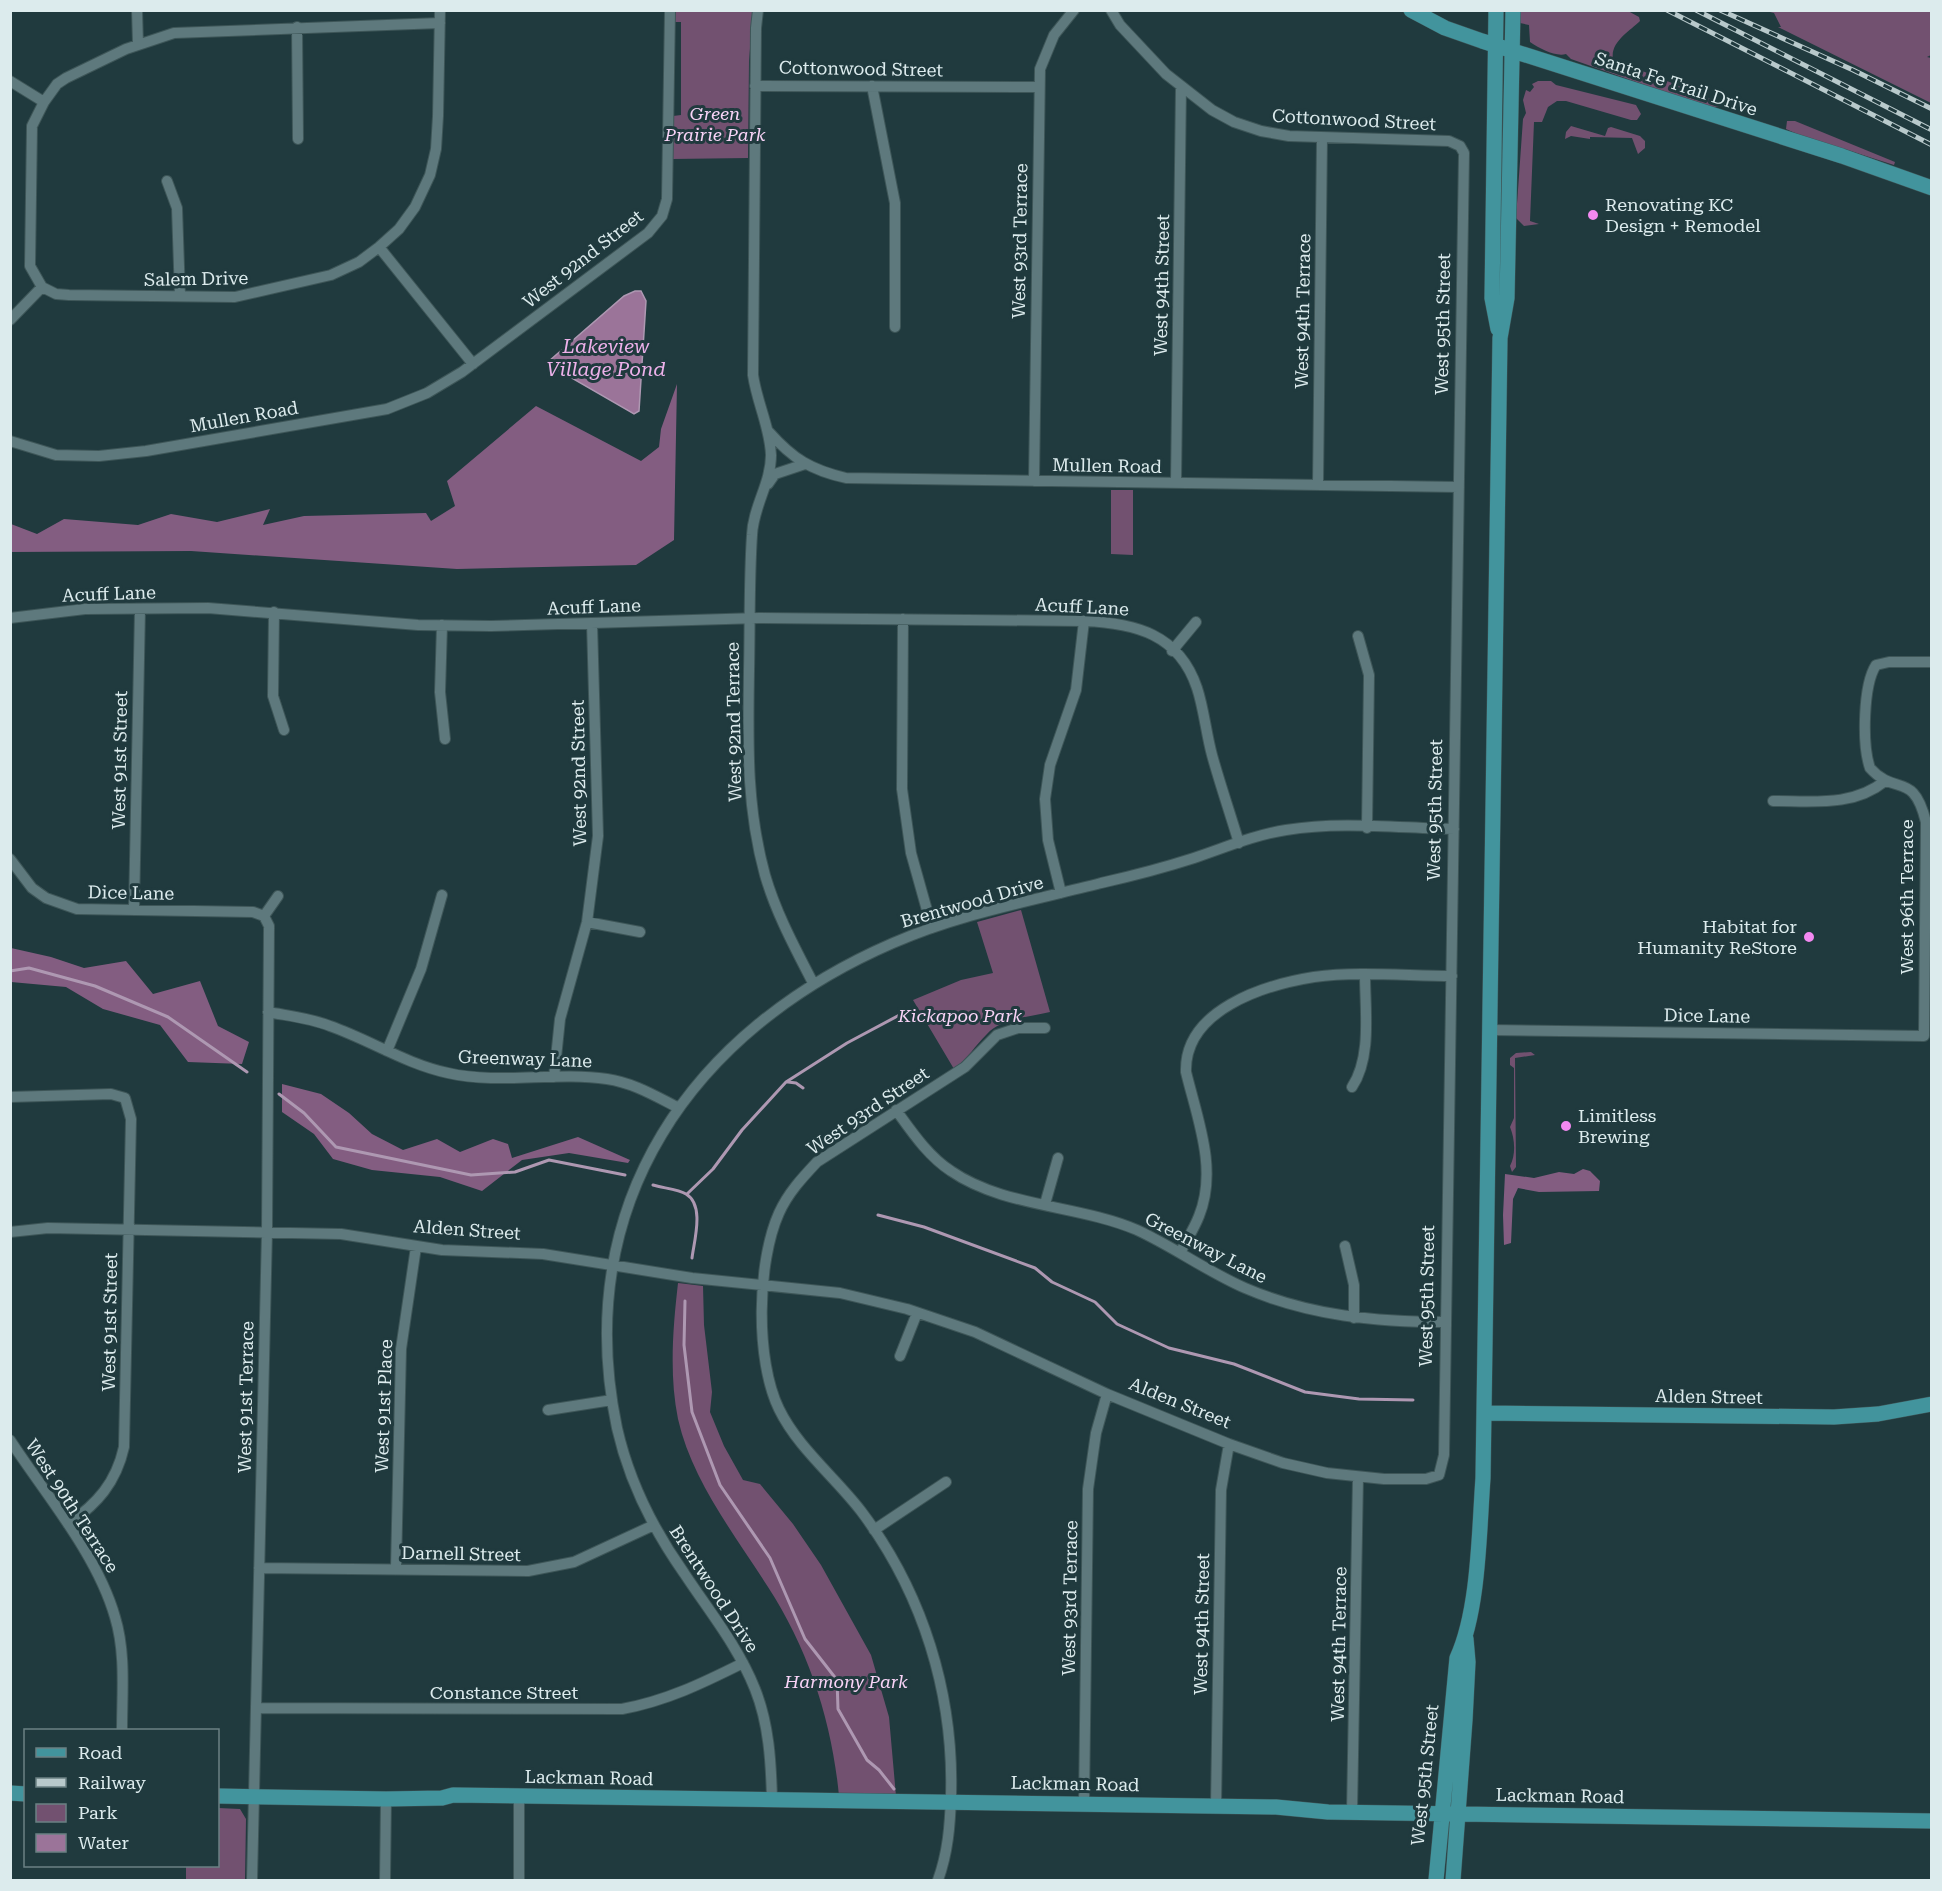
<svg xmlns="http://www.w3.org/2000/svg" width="1942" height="1891" font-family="'Roboto Serif',serif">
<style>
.green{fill:#725170}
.forest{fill:#835d81}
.water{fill:#9b7499;stroke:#ae98b2;stroke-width:1.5}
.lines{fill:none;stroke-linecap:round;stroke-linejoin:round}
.stream{stroke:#ae98b2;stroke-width:3}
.street-casing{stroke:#3e5658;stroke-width:12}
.secondary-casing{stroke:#3e5658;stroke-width:16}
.street{stroke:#5e797d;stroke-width:10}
.secondary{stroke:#42949d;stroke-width:15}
.rail-casing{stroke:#b8c9cb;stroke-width:5}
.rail{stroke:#203a3e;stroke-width:3;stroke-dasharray:9;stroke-linecap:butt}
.poi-dot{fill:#f389f1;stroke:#203a3e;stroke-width:2}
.labels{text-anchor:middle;stroke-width:6;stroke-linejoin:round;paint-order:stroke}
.street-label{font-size:18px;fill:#dcebed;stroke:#203a3e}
.park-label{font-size:18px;font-style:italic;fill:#f9d4f7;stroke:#203a3e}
.poi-label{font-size:18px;fill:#dcebed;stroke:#203a3e;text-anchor:start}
.water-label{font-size:20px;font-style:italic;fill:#edb1ea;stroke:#203a3e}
</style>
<rect width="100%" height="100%" fill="#203a3e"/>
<!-- green -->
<path class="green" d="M674 11H753L749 61 748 158 672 159 673 116 681 115V22H673Z
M1520 11H1628L1639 17 1640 21C1630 31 1610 42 1613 59L1721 103 1718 107H1707L1571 59 1566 54C1556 57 1540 49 1530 42L1529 25 1520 23Z
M1766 11H1931V55L1927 57 1931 58V103L1778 27H1781L1774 13Z
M1538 81H1551L1556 85 1636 105 1641 114 1637 120H1631L1566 101H1557L1548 107 1542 122H1534L1530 221 1539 224 1524 226 1516 218 1523 119 1526 113 1523 100 1526 90 1530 92 1534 87 1532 84Z
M1787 121H1795L1895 162 1894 165 1797 134 1786 129Z
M1571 126 1605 136 1608 128 1611 127 1640 136 1645 141V148L1638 154 1632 138 1590 137V139L1571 136 1565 139 1566 132Z
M1111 490H1133V555L1111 554Z
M1021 910 1050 1012C1030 1017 1001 1018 987 1034 974 1047 969 1057 954 1069L913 1000 961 980 993 973 977 922Z
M1531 1052 1535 1055 1515 1058 1516 1167 1512 1172 1510 1166C1516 1155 1515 1139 1510 1127L1514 1118V1068L1510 1065V1058L1516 1053Z
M678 1283 703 1286 704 1325 712 1392 710 1412 724 1446 743 1480 760 1484 793 1524 821 1565 871 1655 889 1717 896 1796H839C832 1722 809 1650 768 1587 735 1535 692 1481 678 1419 669 1375 673 1327 678 1283Z
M218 1808 240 1809 246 1819 245 1880H186V1866H218Z"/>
<!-- forest -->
<path class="forest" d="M677 384 674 540 636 565 457 569 191 551 11 552V524L37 534 64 519 138 525 171 514 217 522 270 509 263 525 304 516 426 513 431 521 455 506 447 481 536 406 641 461 659 447 661 429Z
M11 948 51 957 84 968 126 961 153 994 200 981 218 1026 249 1042 242 1064 188 1062 160 1025 103 1009 66 987 11 982Z
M282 1084 321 1094 349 1113 372 1134 403 1150 437 1139 460 1152 493 1139 508 1144 512 1158 578 1137 630 1160 628 1163 569 1153 522 1160 482 1191 440 1177 372 1170 333 1159 314 1134 282 1112Z
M1583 1169 1590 1171 1600 1181 1599 1191 1539 1192 1518 1188 1513 1199 1511 1243 1504 1245 1503 1215 1505 1174 1534 1178 1559 1172 1574 1174Z"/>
<!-- water -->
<path class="water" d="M635 291H641L646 301 639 411 634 414 556 369 549 361 624 296Z"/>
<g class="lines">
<!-- stream -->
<path class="stream" d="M10 971 29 968 95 986 168 1017 247 1072
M788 1082 796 1083 803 1088
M279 1094 304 1113 336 1147 471 1175 515 1172 549 1160 625 1175
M653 1185C662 1188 678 1189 686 1194 705 1205 694 1241 692 1258
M687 1194 713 1169 742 1130 786 1082 847 1043 907 1011
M878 1215 924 1227 1035 1268 1052 1282 1095 1302 1117 1324 1169 1348 1234 1364 1305 1392 1359 1399 1413 1400
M685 1301 684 1345 692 1412 720 1485 770 1558 805 1639 837 1680 838 1709 867 1760 879 1770 894 1789"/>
<!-- street casing -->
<g class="street-casing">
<path id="street" d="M137 10 138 44
M758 10 756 28 753 375C757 403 770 427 771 455 771 483 753 507 752 535 749 580 750 626 749 671 748 742 746 806 765 875 776 913 795 948 813 983
M297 27 298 139
M10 81 44 102
M755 86 1039 87
M872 86 895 203V327
M167 181 177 208 180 296
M379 247 473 364
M42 287 30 266 32 126 44 102 57 84 66 78 126 49 174 33 440 23
M42 287 56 294 69 295 235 297 331 275 359 262 379 247 399 229 415 207 430 175 436 149 438 116 440 10
M10 320 42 287
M769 432C793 459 811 470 846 478L1459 487
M10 441 56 455 99 456 146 451 387 409 427 393 462 372 648 233 662 216 667 199 670 10
M1034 481 1040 69 1054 35 1074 10
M1176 483 1181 86
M768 484 775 474 805 464
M1318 485 1322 138
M274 612 273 696 284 730
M10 618 85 609 208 608 418 625 491 626 759 618 1084 621C1135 623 1179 634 1197 688 1204 709 1206 733 1212 755 1220 784 1230 813 1239 843
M903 619 902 789 911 853 932 928
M442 625 440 692 445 739
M1358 636 1369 675 1367 828
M1172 651 1196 622
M1773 801C1813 801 1853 807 1885 781
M10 859 32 888 46 898 77 909 253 912 264 916
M1061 893 1048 840 1045 799 1050 765 1076 690 1084 621
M134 910 140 609
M264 916 278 896
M587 922 640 932
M268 1012C289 1016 310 1018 330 1026 370 1040 406 1064 448 1073 500 1085 555 1071 607 1079 634 1083 655 1096 679 1108
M1490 1030 1924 1036 1926 822C1913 770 1896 797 1870 768 1862 745 1863 685 1876 665L1889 662H1932
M387 1051 421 969 442 895
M554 1077 560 1019 587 922 598 836 592 623
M1352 1087C1372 1057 1365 1010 1365 975
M10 1097 111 1094 125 1098 131 1119 124 1447C116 1483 97 1504 68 1524
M896 1110C912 1132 928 1156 951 1171 1003 1207 1079 1205 1137 1230 1174 1247 1208 1272 1245 1288 1310 1316 1377 1322 1446 1322
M1045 1204 1058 1158
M10 1232 48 1228 341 1234 442 1250 543 1254 692 1278 840 1293 907 1309 975 1332 1107 1394 1229 1444 1283 1463 1327 1473 1384 1479H1426L1439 1475 1444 1455 1464 153 1460 146 1449 141 1289 136 1261 131 1234 122 1212 110 1166 74 1120 25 1111 10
M1345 1246 1354 1285V1318
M1180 1253C1186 1241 1194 1229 1199 1216 1218 1169 1197 1118 1186 1072 1184 1010 1264 985 1314 977 1359 971 1407 976 1452 976
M900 1356 917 1313
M548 1410 612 1400
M10 1440C46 1495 97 1554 115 1617 126 1653 122 1693 122 1730
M874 1530 946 1482
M259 1568 528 1571 574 1562 654 1525
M396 1568 401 1349 416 1247
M256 1708 622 1709C666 1701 703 1683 743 1663
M772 1799C771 1762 769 1724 755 1689 738 1646 709 1611 684 1573 653 1529 629 1481 617 1428 570 1204 692 1030 893 943 959 914 1031 901 1101 883 1132 876 1163 868 1194 858 1224 848 1254 835 1286 830 1340 821 1399 828 1454 829
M1084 1804 1088 1489 1096 1433 1107 1394
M1216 1806 1221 1490 1229 1444
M1352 1812 1358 1477
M252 1880 267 1231 269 926 264 916
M385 1880 386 1799
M519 1880V1796
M938 1880C948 1852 950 1826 951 1796 954 1694 923 1593 861 1511 835 1477 798 1448 779 1409 755 1360 757 1262 779 1213 788 1193 802 1178 817 1162L965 1067 997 1035 1018 1028H1045"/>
</g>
<!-- secondary casing -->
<g class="secondary-casing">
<path id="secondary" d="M1411 10 1445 28 1482 41 1842 156 1932 188
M1496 10 1492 298 1498 329
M1484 1413 1834 1417 1878 1414 1932 1404
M10 1793 26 1794
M218 1796 386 1799 442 1798 453 1795 1276 1807 1328 1812 1932 1821
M1436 1880 1457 1658C1479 1610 1479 1532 1483 1478L1500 338 1507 298 1513 10
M1453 1880 1465 1720 1468 1662 1466 1639"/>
</g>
<!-- street -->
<use href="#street" class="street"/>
<!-- secondary -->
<use href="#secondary" class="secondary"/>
<!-- rail casing -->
<g class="rail-casing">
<path id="rail" d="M1667 10 1932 145
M1696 10 1932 130
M1720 10 1853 70 1932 109"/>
</g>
<!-- rail -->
<use href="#rail" class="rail"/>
</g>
<!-- markers -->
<g class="poi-dot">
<circle cx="1593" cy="215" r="6"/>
<circle cx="1809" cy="937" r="6"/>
<circle cx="1566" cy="1126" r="6"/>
</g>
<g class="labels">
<!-- street labels -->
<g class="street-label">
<text transform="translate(861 69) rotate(1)" y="6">Cottonwood Street</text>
<text transform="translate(1676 84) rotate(18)" y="6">Santa Fe Trail Drive</text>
<text transform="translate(1354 120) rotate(3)" y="6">Cottonwood Street</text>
<text transform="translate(1020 241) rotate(-89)" y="6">West 93rd Terrace</text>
<text transform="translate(583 259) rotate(-38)" y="6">West 92nd Street</text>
<text transform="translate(196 279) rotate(-1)" y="6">Salem Drive</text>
<text transform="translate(1162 285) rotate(-89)" y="6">West 94th Street</text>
<text transform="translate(1303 311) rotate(-89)" y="6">West 94th Terrace</text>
<text transform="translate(1443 324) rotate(-89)" y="6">West 95th Street</text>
<text transform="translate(244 417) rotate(-10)" y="6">Mullen Road</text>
<text transform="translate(1107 466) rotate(1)" y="6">Mullen Road</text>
<text transform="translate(109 594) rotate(-2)" y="6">Acuff Lane</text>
<text transform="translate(594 607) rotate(-2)" y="6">Acuff Lane</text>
<text transform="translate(1082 607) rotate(3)" y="6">Acuff Lane</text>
<text transform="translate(734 722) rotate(-91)" y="6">West 92nd Terrace</text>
<text transform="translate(120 760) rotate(-89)" y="6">West 91st Street</text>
<text transform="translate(579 773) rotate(-91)" y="6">West 92nd Street</text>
<text transform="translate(1435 810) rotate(-89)" y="6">West 95th Street</text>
<text transform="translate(131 893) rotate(1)" y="6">Dice Lane</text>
<text transform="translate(1907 897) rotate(-90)" y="6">West 96th Terrace</text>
<text transform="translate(972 902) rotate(-16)" y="6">Brentwood Drive</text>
<text transform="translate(1707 1016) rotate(1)" y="6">Dice Lane</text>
<text transform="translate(525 1059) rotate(2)" y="6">Greenway Lane</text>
<text transform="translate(868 1111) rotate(-34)" y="6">West 93rd Street</text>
<text transform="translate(467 1230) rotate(4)" y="6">Alden Street</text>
<text transform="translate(1206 1248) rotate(27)" y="6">Greenway Lane</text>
<text transform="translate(1427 1296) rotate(-89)" y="6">West 95th Street</text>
<text transform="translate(110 1322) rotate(-89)" y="6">West 91st Street</text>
<text transform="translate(246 1397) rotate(-89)" y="6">West 91st Terrace</text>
<text transform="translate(1709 1397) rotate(1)" y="6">Alden Street</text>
<text transform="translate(1180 1403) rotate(22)" y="6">Alden Street</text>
<text transform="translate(384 1406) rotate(-88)" y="6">West 91st Place</text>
<text transform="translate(72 1506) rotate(57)" y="6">West 90th Terrace</text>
<text transform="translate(461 1554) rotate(1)" y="6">Darnell Street</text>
<text transform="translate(714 1589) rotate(57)" y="6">Brentwood Drive</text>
<text transform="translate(1070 1598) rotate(-89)" y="6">West 93rd Terrace</text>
<text transform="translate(1202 1624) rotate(-89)" y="6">West 94th Street</text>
<text transform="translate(1339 1644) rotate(-89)" y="6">West 94th Terrace</text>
<text x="504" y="1699">Constance Street</text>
<text transform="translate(1425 1775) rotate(-84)" y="6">West 95th Street</text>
<text transform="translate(589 1778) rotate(1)" y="6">Lackman Road</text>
<text transform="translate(1075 1784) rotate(1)" y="6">Lackman Road</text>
<text transform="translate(1560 1796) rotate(1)" y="6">Lackman Road</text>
</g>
<!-- park labels -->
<g class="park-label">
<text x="715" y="120">Green<tspan x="715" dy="21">Prairie Park</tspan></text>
<text x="960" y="1022">Kickapoo Park</text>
<text x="846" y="1688">Harmony Park</text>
</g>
<!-- poi labels -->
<g class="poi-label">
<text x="1605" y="211">Renovating KC<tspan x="1605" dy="21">Design + Remodel</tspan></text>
<text x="1797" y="933" text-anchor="end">Habitat for<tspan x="1797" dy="21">Humanity ReStore</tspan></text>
<text x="1578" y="1122">Limitless<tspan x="1578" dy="21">Brewing</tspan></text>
</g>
<!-- water labels -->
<g class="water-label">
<text x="606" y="353">Lakeview<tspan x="606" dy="23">Village Pond</tspan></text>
</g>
</g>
<!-- border -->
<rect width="1942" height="1891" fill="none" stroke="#dcebed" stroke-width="24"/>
<!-- legend -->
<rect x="24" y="1729" width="195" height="138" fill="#203a3e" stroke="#6b8184" stroke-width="1.5"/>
<rect x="36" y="1748" width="30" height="9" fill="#42949d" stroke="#6b8184" stroke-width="1.5"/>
<text x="78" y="1759" font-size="18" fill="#dcebed">Road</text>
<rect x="36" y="1778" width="30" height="9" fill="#b8c9cb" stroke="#6b8184" stroke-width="1.5"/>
<text x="78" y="1789" font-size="18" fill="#dcebed">Railway</text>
<rect x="36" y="1804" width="30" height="18" fill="#725170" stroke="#6b8184" stroke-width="1.5"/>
<text x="78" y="1819" font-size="18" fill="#dcebed">Park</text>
<rect x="36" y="1834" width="30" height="18" fill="#9b7499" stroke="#6b8184" stroke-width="1.5"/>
<text x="78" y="1849" font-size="18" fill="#dcebed">Water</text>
</svg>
